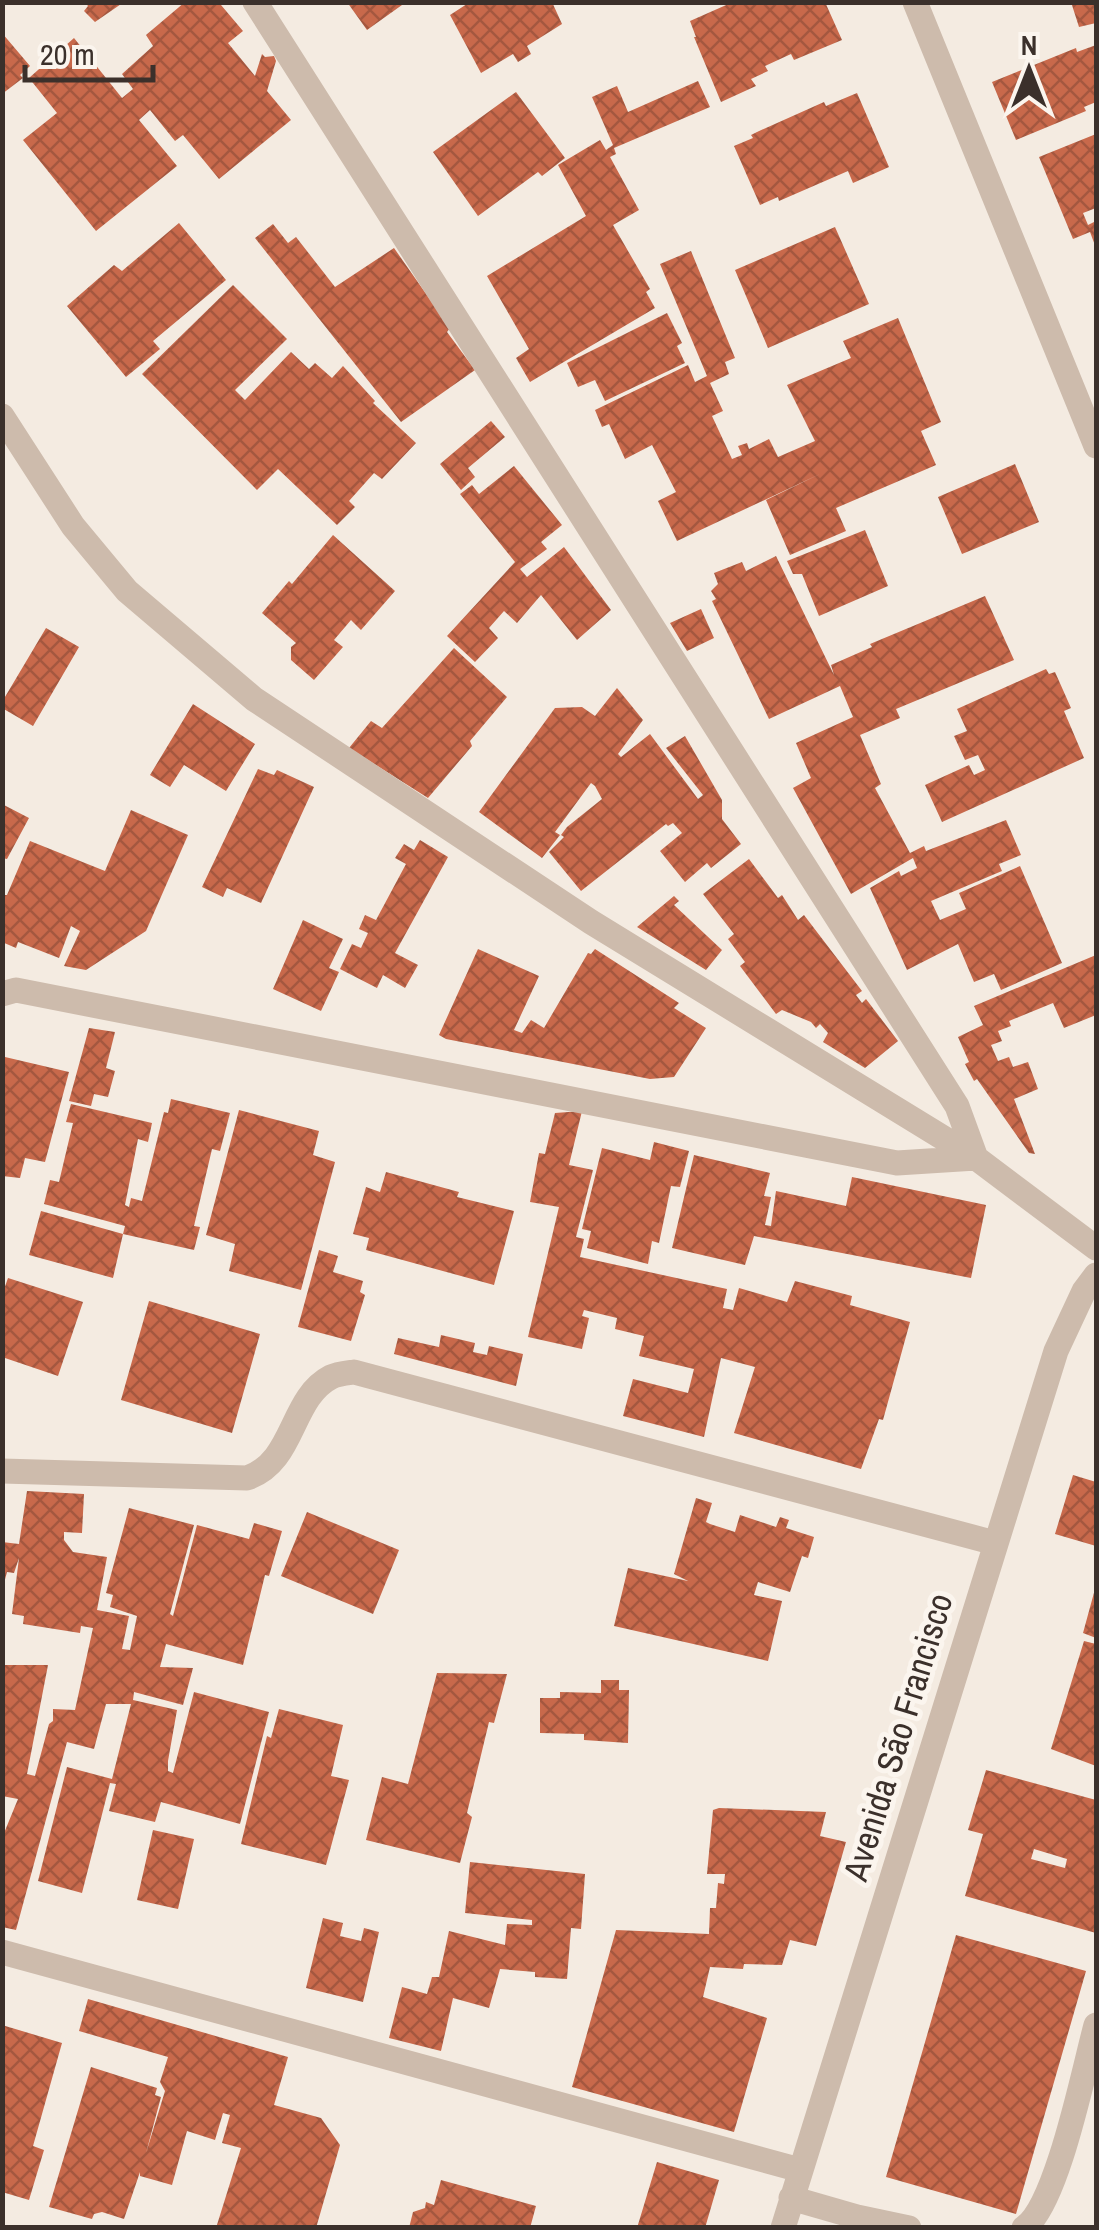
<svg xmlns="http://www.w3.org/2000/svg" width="1099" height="2230" font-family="'Archivo Narrow',sans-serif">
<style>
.building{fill:url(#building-cross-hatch);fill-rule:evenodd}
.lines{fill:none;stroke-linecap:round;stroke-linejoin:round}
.minor{stroke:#cdbbac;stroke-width:25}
.labels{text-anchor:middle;stroke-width:10;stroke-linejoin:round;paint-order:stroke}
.street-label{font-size:35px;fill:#3b302b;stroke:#fbf5ee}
</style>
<defs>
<pattern id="building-cross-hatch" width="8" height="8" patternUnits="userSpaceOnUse" patternTransform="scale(2.5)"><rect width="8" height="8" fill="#c8694b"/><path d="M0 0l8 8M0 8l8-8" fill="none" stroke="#a4573f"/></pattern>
</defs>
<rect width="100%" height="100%" fill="#f4ebe1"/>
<!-- building -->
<path class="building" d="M85 2H124L95 22 84 11 88 6Z
M185 2H225L221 5 243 31 228 43 255 76 262 54 265 57 274 56 276 61 267 91 291 120 219 179 183 135 175 141 150 110 139 120 177 166 96 231 23 140 57 113 29 78 74 38 122 98 133 89 122 74 153 46 146 35Z
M347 2H401L402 5 367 30Z
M470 2H552L562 24 527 46 531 54 518 62 513 54 481 73 450 15Z
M733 2H825L842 40 794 60 791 54 765 66 768 71 751 79 756 86 721 102 694 37H696L690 21Z
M1071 2H1096V23L1079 27Z
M2 33 30 66 20 75 23 78 2 94Z
M1096 45V102L1084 107 1086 111 1016 140 992 82 1076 48 1077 52Z
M698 81 710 107 614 148 616 154 610 157 639 210 613 225 650 289 646 292 655 308 530 382 516 358 529 349 487 276 586 216 558 165 600 140 606 150 613 145 592 97 617 86 628 112Z
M516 92 565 158 542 176 538 172 478 216 433 152Z
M857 93 889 167 853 183 848 171 779 201 778 197 760 205 734 146 753 138 751 135 757 132 824 102 826 106Z
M1096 134V208L1083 213 1088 225 1096 221V248L1090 232 1073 239 1039 157Z
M179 223 226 280 153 341 160 349 126 377 67 306 114 265 122 271Z
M273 224 288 243 296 237 335 287 394 248 450 328 447 332 475 370 401 422 255 238Z
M835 227 869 304 768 348 735 270Z
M691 251 735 358 725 362 729 374 710 383 723 411 712 416 732 459 742 455 738 446 747 443 749 449 769 439 778 457 815 441 787 385 851 358 843 341 898 318 941 422 921 431 936 465 836 508 846 531 790 555 766 500 822 473 677 541 658 501 676 492 652 445 625 459 609 424 602 427 595 410 688 365 695 382 707 376 660 264Z
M233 285 287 339 235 390 245 400 291 352 309 369 315 363 332 378 343 366 375 401 373 403 416 443 382 479 374 473 349 501 355 507 337 525 278 469 257 490 142 374Z
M667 313 682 343 677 346 685 363 605 401 595 380 578 387 567 363Z
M491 421 505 437 468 468 475 477 461 490 440 464Z
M1015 464 1039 522 962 554 938 497Z
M514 466 562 525 541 542 547 549 520 569 527 577 564 547 611 610 577 640 541 595 517 623 504 611 489 628 498 638 475 662 447 636 515 562 460 494 472 485 479 494Z
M865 530 888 586 819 616 802 574H793L787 561Z
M333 535 395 591 361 630 351 620 334 640 343 647 314 680 291 660V647L296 643 262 613 289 581 292 584Z
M776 556 834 675 831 665 872 647 870 644 985 596 1014 660 896 709 900 718 860 735 881 784 875 788 910 853 924 846 926 851 1006 820 1021 855 999 864 1002 871 931 901 940 920 966 909 959 893 1020 866 1062 963 1001 990 994 974 974 982 958 944 907 970 870 888 899 871 901 876 917 868 913 858 851 894 793 788 811 778 796 743 853 717 840 686 769 719 712 601 716 599 711 591 718 584 714 573 742 562 746 571Z
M701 609 714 638 687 651 670 623Z
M46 628 79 647 33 726 2 708V702Z
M454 648 507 697 470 741 472 746 428 798 349 748 371 721 382 728Z
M1046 669 1049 674 1055 672 1071 708 1064 711 1084 758 942 822 925 785 969 765 974 775 985 770 978 755 965 760 954 736 967 731 957 709Z
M617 688 643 720 618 754 621 757 650 734 698 799 703 795 666 748 685 736 722 800V819L741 844 711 868 707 863 685 882 660 851 682 833 673 823 668 826 666 824 581 891 549 852 564 837 561 835 567 827 602 799 595 786 591 783 555 832 560 835 542 858 479 812 555 708 582 707 595 716Z
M193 704 255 744 226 791 184 765 170 787 150 775Z
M258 769 274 775 277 770 314 787 261 903 227 888 223 897 202 887Z
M2 804 29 818 7 859 2 858Z
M131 810 188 835 146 931 86 970 64 966 80 931 71 926 59 958 18 942 16 948 2 942V895H7L30 841 105 871Z
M420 840 448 857 395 953 418 965 405 988 383 975 377 988 340 969 352 944 361 948 368 933 359 929 365 915 376 920 406 864 395 858 404 844 414 850Z
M749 859 778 898 782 895 798 920 804 915 862 991 856 995 862 1003 866 999 898 1041 865 1068 823 1042 828 1033 820 1024 816 1028 811 1022 782 1010 776 1014 740 966 745 962 728 939 734 934 703 894Z
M674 896 679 901 674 905 722 950 706 970 637 927Z
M303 920 343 939 329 968 339 972 321 1011 273 989Z
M478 949 539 976 514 1030 522 1033 531 1020 544 1028 588 953 591 954 595 949 679 1003 674 1008 706 1028 674 1077 650 1079 446 1039 439 1035Z
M1096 955V1015L1064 1028 1053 1003 1009 1021 1011 1026 998 1031 1002 1041 991 1045 998 1061 1009 1057 1013 1067 1028 1062 1038 1089 1014 1099 1035 1154 1029 1153 977 1079 974 1081 965 1064 969 1062 958 1037 983 1025 974 1006Z
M89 1028 115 1032 106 1068 115 1071 108 1097 94 1094 91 1106 69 1101Z
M5 1057 69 1072 45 1162 25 1158 20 1178 2 1176Z
M171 1099 230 1113 220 1151 212 1149 194 1226 200 1227 194 1250 123 1234 125 1226 44 1204 50 1180 59 1182 73 1123 66 1122 71 1104 152 1123 148 1142 138 1139 125 1205 129 1207 131 1198 142 1201 164 1112 168 1113Z
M239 1110 319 1131 313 1155 335 1162 301 1290 229 1271 235 1244 206 1235Z
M582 1111 569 1165 593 1170 576 1237 584 1239 580 1257 727 1289 723 1308 733 1310 739 1288 787 1302 795 1281 852 1296 850 1305 910 1322 883 1420 879 1419 861 1469 734 1433 755 1367 721 1358 704 1437 623 1416 633 1379 688 1393 694 1369 639 1356 644 1336 615 1329 617 1318 584 1310 582 1316 589 1318 582 1349 528 1337 559 1207 530 1202 539 1153 545 1154 555 1113Z
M654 1142 689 1151 680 1187 671 1186 659 1243 652 1241 648 1264 587 1248 591 1231 582 1229 602 1148 650 1160Z
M694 1155 770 1173 764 1196 771 1197 765 1225 771 1226 776 1191 846 1206 852 1177 986 1205 971 1278 754 1236 745 1265 672 1248Z
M386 1172 459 1192 457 1197 514 1211 494 1285 366 1250 369 1238 353 1234 366 1187 380 1192Z
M41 1211 123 1234 113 1278 29 1255Z
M319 1250 338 1256 333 1272 363 1281 360 1292 365 1295 351 1341 298 1327Z
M8 1278 83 1302 58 1376 2 1357V1295Z
M149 1301 260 1334 232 1433 121 1400Z
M441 1335 475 1343 473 1352 487 1355 489 1346 523 1354 516 1386 394 1354 398 1338 439 1347Z
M1073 1475 1096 1482V1546L1055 1534Z
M27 1491 84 1494 82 1533 64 1532V1540L73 1552 107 1557 97 1610 129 1616 122 1649 130 1650 137 1616 110 1607 113 1595 106 1593 129 1508 194 1525 170 1614 173 1616 197 1525 249 1539 254 1523 282 1531 269 1576 265 1575 243 1665 166 1644 160 1667 193 1668 183 1705 134 1692 133 1700 177 1710 168 1761V1771L173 1773 194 1692 269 1712 240 1824 161 1802 155 1822 109 1811 116 1784 110 1783 82 1893 38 1881 67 1767 112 1779 131 1704H106L94 1749 67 1742 16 1930 2 1927V1838L18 1799 2 1796V1665H48L27 1774 35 1776 49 1724 53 1721V1709L75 1710 93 1628 81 1626 80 1633 23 1624 24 1616 12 1614 19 1558 14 1573 7 1572 2 1591V1542L19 1544Z
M696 1498 712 1503 706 1522 710 1524 735 1532 740 1515 776 1527 780 1517 789 1520 786 1528 814 1537 808 1558 802 1556 790 1592 758 1582 754 1595 782 1601 768 1661 614 1626 628 1568 688 1581 674 1574Z
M307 1512 399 1550 373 1614 281 1576Z
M1095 1589H1096V1638L1083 1633Z
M1084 1641 1096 1644V1766L1051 1749Z
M437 1673 507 1674 494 1723 489 1722 467 1813 472 1817 460 1863 366 1840 382 1777 408 1784Z
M601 1680H619V1690H629L628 1743 584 1740V1734L540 1733V1698H560V1692L601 1693Z
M279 1709 343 1725 331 1776 349 1780 326 1865 241 1844 267 1736 271 1738Z
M986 1770 1096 1800V1933L965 1896 983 1834 968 1830ZM1034 1849 1067 1859 1065 1868 1031 1859Z
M719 1808 826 1812 820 1836 846 1842 816 1946 790 1940 782 1965 744 1964 743 1969 710 1967 703 1997 767 2018 734 2132 572 2087 616 1930 709 1934 710 1908H716L718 1883 724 1884 725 1874H707L713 1810Z
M153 1830 194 1839 178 1909 137 1900Z
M470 1862 585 1874 581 1929 571 1928 567 1979 535 1977V1972L500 1969 489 2008 453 1998 441 2051 389 2038 402 1987 427 1994 432 1977H439L449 1931 505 1945 507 1924 532 1925V1920L465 1913Z
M323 1918 343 1923 340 1936 361 1941 364 1928 379 1932 363 2002 306 1988Z
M956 1935 1086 1971 1016 2214 886 2177Z
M88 1999 288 2057 274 2105 321 2118 340 2145 316 2228H216L241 2148 222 2143 230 2115 223 2113 215 2140 187 2131 172 2185 140 2176V2172L124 2219 102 2212 94 2214 92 2219 49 2207 91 2067 157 2088 155 2095 161 2097 146 2153 165 2091 160 2082 168 2057 79 2031Z
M2 2025 62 2043 33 2146 44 2150 29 2200 2 2192Z
M657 2162 719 2180 705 2228H637Z
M441 2180 536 2206 530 2228H409L413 2212 425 2208 426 2202 434 2205Z"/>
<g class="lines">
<!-- minor -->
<path class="minor" d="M915 2 1096 446
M2 416 73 526 127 591 254 699 591 922 976 1158 1096 1248
M2 994 16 990 897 1163 976 1158 957 1106 255 2
M2 1471 247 1478C295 1462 290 1398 331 1377 337 1374 347 1373 354 1372L995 1543
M2 1952 800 2170
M791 2198 857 2217 909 2228
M783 2228 1056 1351 1084 1291 1096 1275
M1024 2228C1057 2206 1084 2069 1096 2025"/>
</g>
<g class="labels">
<!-- street labels -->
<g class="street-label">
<text transform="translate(898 1737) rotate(-73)" y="12">Avenida São Francisco</text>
</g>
</g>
<!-- border -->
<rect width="1099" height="2230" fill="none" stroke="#3b302b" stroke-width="10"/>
<!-- north arrow -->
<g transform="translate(1029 70)" stroke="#fbf5ee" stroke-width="8" paint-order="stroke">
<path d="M0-8L18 38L0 25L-18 38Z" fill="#3b302b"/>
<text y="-15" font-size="28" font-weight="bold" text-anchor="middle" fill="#3b302b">N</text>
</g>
<!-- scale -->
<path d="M25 65v15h128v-15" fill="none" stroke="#3b302b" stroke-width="5"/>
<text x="40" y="65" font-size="30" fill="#3b302b" stroke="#fbf5ee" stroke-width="8" paint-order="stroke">20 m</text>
</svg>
